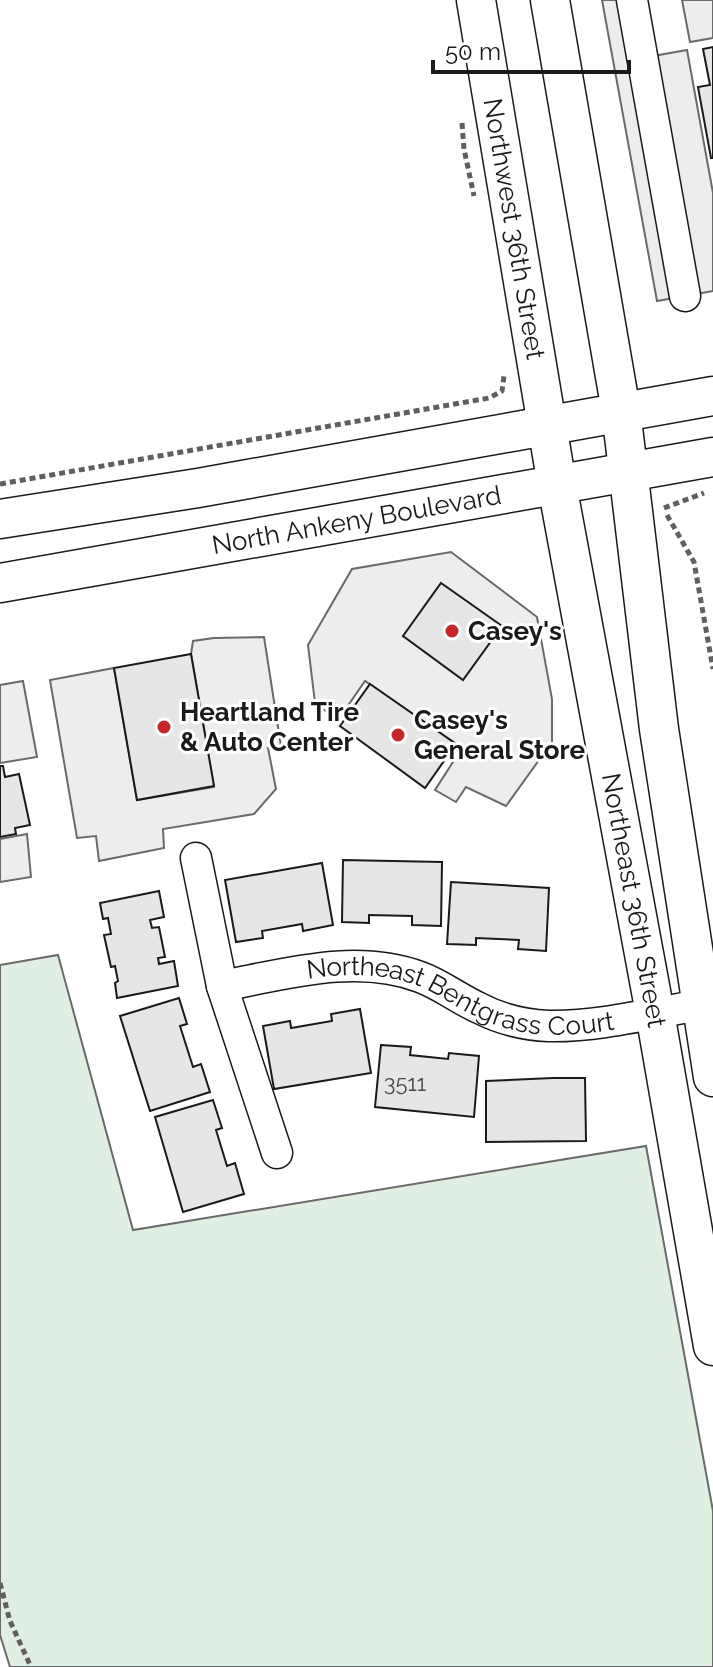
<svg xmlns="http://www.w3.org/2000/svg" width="713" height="1667" font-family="Raleway,sans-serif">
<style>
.green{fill:#e0efe3;stroke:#6a6a6a;stroke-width:2}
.parking{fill:#ededed;stroke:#6a6a6a;stroke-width:2}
.building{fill:#e6e6e6;stroke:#1a1a1a;stroke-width:2}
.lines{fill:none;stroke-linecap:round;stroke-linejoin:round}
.minor-casing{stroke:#1a1a1a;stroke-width:33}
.major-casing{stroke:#1a1a1a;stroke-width:41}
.path{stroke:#5f5f5f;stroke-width:5;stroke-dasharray:6 4;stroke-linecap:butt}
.minor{stroke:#fff;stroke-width:30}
.major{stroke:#fff;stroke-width:38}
.poi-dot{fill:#c62828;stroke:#fff;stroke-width:3}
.labels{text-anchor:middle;stroke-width:6;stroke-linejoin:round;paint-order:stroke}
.number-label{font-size:22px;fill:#4d4d4d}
.street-label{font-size:26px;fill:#1a1a1a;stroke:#fff}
.poi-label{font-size:26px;font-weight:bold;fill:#1a1a1a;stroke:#fff;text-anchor:start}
</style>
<rect width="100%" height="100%" fill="#fff"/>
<!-- green -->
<path class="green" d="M58 955 133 1230 646 1146 713 1511V1667H10L0 1635V965Z"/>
<!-- parking -->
<path class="parking" d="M602 0H632L642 58 687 50 713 193V291L657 301Z
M682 0H713V38L690 42Z
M451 552 537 617 552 699V742L506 806 466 787 456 802 435 790 462 748 365 681 338 720 315 703 308 645 352 569Z
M264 637 281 746 268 748 276 789 254 814 163 829 164 848 99 861 96 836 77 838 50 680 114 668 137 800 214 787 191 654 193 641 214 638Z
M23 681 37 757 0 763V685Z
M27 834 31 877 0 882V839Z"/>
<!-- building -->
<path class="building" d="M713 47V158H711L698 87 710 85 703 49Z
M441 583 502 626 463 680 403 636Z
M191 654 214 786 137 800 114 668Z
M370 684 456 744 425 788 340 726Z
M0 766H3L5 777 19 774 30 825 15 828 16 834 0 837Z
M343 860 442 862 441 926 412 925V916L369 915V923L342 922Z
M322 863 333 925 303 931 302 924 262 931 263 938 236 942 225 880Z
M451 882 549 888 546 951 518 949 519 940 476 938V945L447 944Z
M159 891 164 917 150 920 152 928 159 927 165 957 158 958 159 964 174 961 178 986 117 998 115 983 118 981 115 966 111 967 104 935 111 934 108 918 103 919 100 903Z
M179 998 187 1024 180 1026 193 1067 201 1064 210 1092 150 1111 120 1016Z
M360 1009 371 1073 274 1089 263 1026 290 1021 291 1028 332 1021 331 1014Z
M381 1045 411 1047 410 1055 448 1059 449 1053 479 1056 474 1117 375 1107Z
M553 1078H585L586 1141 486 1142V1081Z
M213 1100 222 1128 216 1130 227 1166 235 1163 244 1194 183 1212 155 1117Z"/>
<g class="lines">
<!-- minor casing -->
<g class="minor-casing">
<g id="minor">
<path d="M632 0 685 296"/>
<path d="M196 858 222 986 277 1153"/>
<path id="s1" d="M222 986C286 974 356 953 420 977 440 984 459 999 479 1008 500 1019 526 1025 549 1026 597 1027 653 1013 700 1005"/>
</g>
</g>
<!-- major casing -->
<g class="major-casing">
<g id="major">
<path id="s2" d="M476 0 557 485 655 1013 713 1346"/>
<path d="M550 0 621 411 659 729 713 1077"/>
<path d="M0 519 198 488 713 396"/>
<path id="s3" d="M0 583 713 457"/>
</g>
</g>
<!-- path -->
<path class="path" d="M462 123 464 149 474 196
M0 484 489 398 502 391 504 376
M664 508 704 493
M667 515 694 562 713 669
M0 1583 10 1621 31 1667"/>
<!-- minor -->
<use href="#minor" class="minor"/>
<!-- major -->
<use href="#major" class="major"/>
</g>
<!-- markers -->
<g class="poi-dot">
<circle cx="452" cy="631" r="8"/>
<circle cx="164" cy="727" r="8"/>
<circle cx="398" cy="735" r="8"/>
</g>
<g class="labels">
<!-- number labels -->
<g class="number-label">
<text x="405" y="1091">3511</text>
</g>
<!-- street labels -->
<g class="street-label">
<text dy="9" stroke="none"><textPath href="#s2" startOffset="232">Northwest 36th Street</textPath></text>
<text dy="9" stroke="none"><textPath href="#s3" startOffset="362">North Ankeny Boulevard</textPath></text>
<text dy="9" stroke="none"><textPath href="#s2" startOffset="914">Northeast 36th Street</textPath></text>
<text dy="9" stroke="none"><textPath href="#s1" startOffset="246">Northeast Bentgrass Court</textPath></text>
</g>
<!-- poi labels -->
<g class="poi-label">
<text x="468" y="640">Casey's</text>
<text x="180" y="721">Heartland Tire<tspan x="180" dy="30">&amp; Auto Center</tspan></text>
<text x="414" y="729">Casey's<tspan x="414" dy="30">General Store</tspan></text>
</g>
</g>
<!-- scale -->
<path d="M433 60v12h196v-12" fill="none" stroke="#1a1a1a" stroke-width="4"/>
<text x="445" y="60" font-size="24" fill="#1a1a1a" stroke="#ffffff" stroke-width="6" paint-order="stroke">50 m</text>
</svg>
